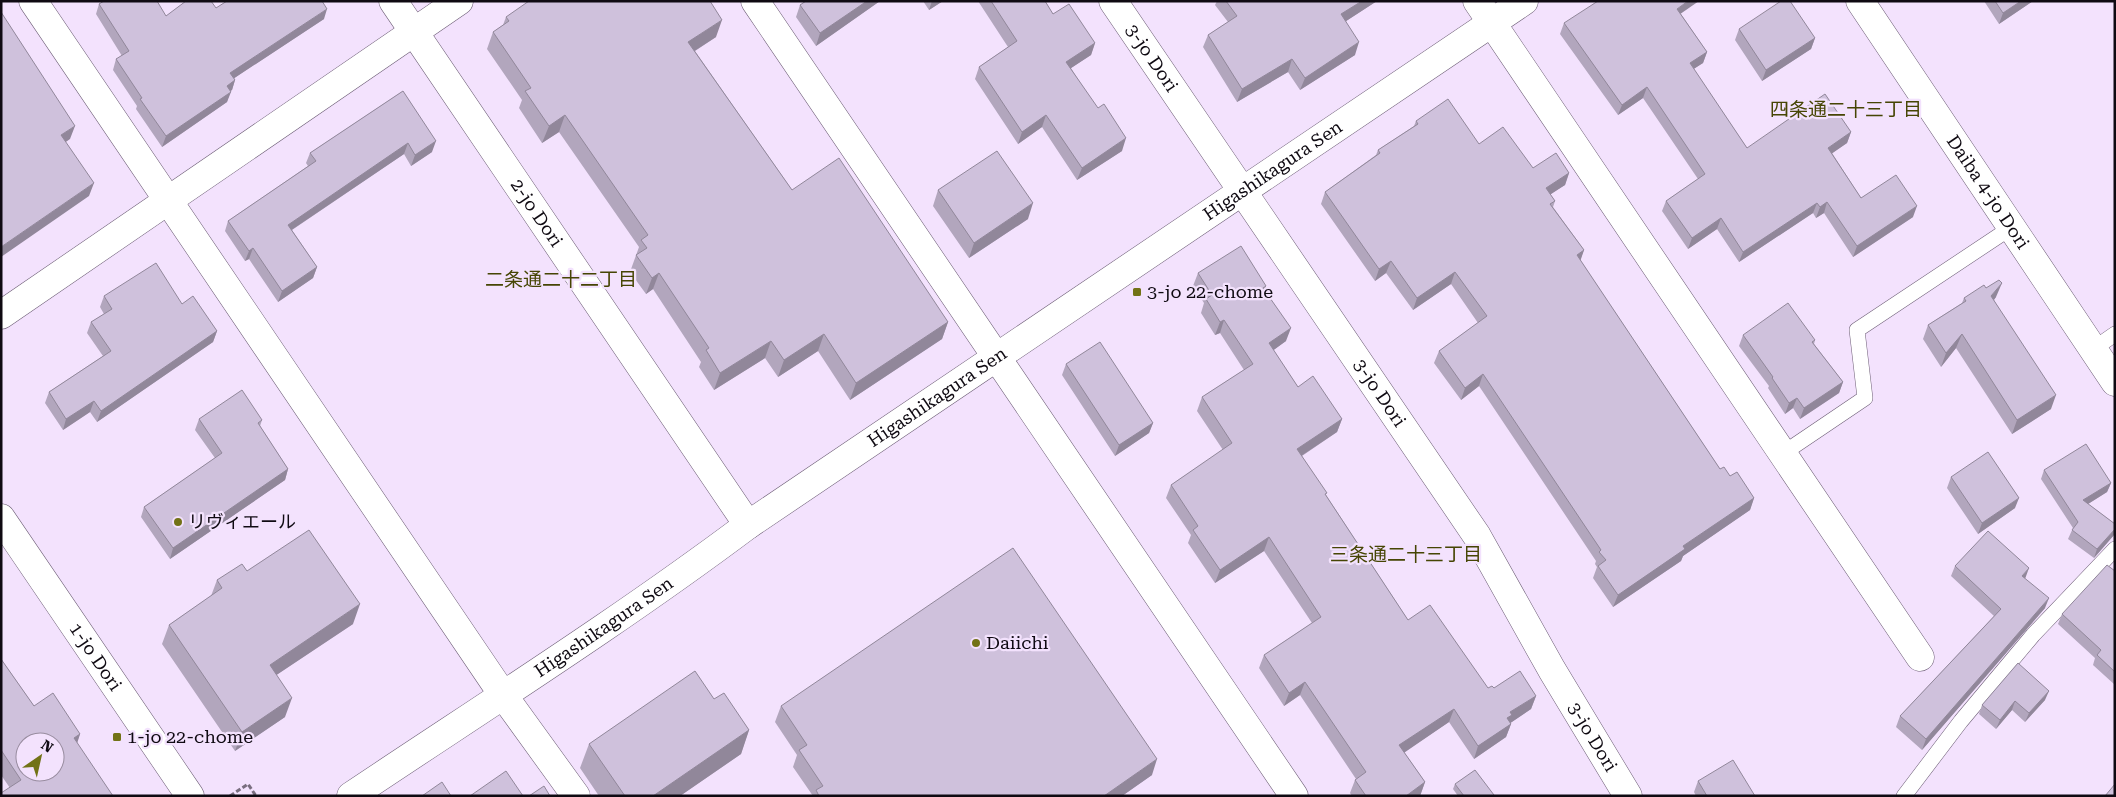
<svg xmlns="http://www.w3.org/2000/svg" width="2116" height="797" font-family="'Roboto Serif','Noto Sans JP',serif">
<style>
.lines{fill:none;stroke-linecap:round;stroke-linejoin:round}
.lane-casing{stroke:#6c5d75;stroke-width:16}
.street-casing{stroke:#6c5d75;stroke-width:29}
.secondary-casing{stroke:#6c5d75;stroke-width:29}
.path{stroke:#796e7f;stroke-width:3;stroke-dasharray:5 2.5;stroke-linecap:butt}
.lane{stroke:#fff;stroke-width:15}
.street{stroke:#fff;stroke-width:28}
.secondary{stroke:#fff;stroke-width:28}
.wall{fill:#b2a6bd}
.shaded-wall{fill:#91879a}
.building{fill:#cfc1dc;stroke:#91879a;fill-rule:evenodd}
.poi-dot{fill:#727216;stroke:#f3e2fd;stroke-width:2}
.labels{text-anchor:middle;stroke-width:4.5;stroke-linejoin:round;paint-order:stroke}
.street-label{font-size:18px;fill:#0f0a12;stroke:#f3e2fd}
.poi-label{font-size:18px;fill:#0f0a12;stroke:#f3e2fd;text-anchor:start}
.neighbourhood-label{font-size:19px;fill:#464504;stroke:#f3e2fd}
</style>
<rect width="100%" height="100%" fill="#f3e2fd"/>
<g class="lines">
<!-- lane casing -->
<g class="lane-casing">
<path id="lane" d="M2092 350 2115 334
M1782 454 1865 398 1857 330 2012 227
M1904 796 1961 721 2033 635 2115 549"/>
</g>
<!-- street casing -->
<g class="street-casing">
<g id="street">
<path d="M33 1 503 695 576 796"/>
<path d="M755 1 1294 796"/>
<path id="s1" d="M1113 1 1477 536 1552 670 1628 796"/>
<path d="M1477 1 1920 657"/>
</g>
</g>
<!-- secondary casing -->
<g class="secondary-casing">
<g id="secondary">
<path id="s2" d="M393 1 748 525"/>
<path id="s3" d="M1860 1 2115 382"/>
<path d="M1 315 459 1"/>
<path id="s4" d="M1 518 190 796"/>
<path id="s5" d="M351 796C484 707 620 621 748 525L1524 1"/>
</g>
</g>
<!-- path -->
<path class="path" d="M230 796 248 784 256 796"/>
<!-- lane -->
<use href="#lane" class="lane"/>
<!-- street -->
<use href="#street" class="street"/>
<!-- secondary -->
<use href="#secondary" class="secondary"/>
</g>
<!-- wall -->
<path class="wall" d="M880 1 816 46 796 17 800 5Z
M923 1H943L929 10Z
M978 1H1045L1053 14 1095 43 1091 55 1071 68 1122 151 1077 180 1042 127 1018 144 975 79 979 67 1008 47Z
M1217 1H1377L1346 21 1355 55 1300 90 1288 72 1237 102 1203 47 1208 35 1228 22 1215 5Z
M1984 1H2033L1999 24Z
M99 4 166 16 216 8 324 19 234 78 235 80 232 90 230 91 227 102 162 147 136 109 137 106 113 70 116 59 122 56 96 14Z
M1681 14 1707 52 1703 63 1693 69 1747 148 1851 132 1847 143 1832 153 1861 198 1913 217 1853 257 1824 213 1816 218 1813 213 1739 262 1717 229 1688 249 1662 211 1666 201 1698 179 1643 98 1618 115 1560 34 1564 23Z
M506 17 716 37 695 51 792 190 948 322 942 339 850 400 818 351 778 377 765 358 714 390 699 367 701 362 653 289 646 294 630 272 639 247 559 132 542 143 519 108 522 100 487 49 493 32 503 25Z
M1739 29 1815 38 1811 49 1762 81 1735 40Z
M403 91 432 152 411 166 404 154 292 230 317 267 313 278 278 302 249 259 245 261 225 231 228 221 308 166 306 163 310 153Z
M1416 121 1479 144 1533 168 1569 173 1565 185 1550 194 1555 201 1553 207 1584 250 1580 260 1720 469 1730 476 1754 498 1750 510 1683 556 1681 561 1613 607 1593 578 1597 567 1595 564 1596 561 1479 386 1461 400 1434 363 1439 351 1478 323 1451 284 1413 310 1386 273 1375 281 1321 204 1325 192 1376 155 1378 150 1414 126Z
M938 190 1028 219 969 258 933 206Z
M1198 273 1266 286 1265 290 1286 341 1273 350 1298 387 1342 419 1337 432 1302 456 1326 495 1408 620 1488 688H1494L1536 696 1531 709 1510 723 1511 724 1506 737 1474 759 1449 722 1404 752 1425 782 1420 796H1352L1350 793 1355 780 1356 779 1300 695 1284 706 1259 668 1264 655 1312 623 1264 551 1215 583 1188 543 1191 535 1166 498 1171 485 1223 450 1197 411 1202 397 1244 370 1220 333 1215 335 1201 313 1204 303 1193 286Z
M1986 288 1996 297 1994 300 2051 409 2012 434 1956 348 1941 367 1923 339 1928 325 1962 303 1964 298Z
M104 296 182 304 217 331 213 342 97 422 90 412 63 430 45 403 49 392 103 356 87 333 91 322 104 314 100 307Z
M1743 335 1815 340 1814 344 1843 382 1839 393 1800 419 1793 408 1785 414 1768 388 1769 386 1739 346Z
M1066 364 1153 423 1149 433 1115 456 1062 375Z
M199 419 262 420 260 426 288 469 285 480 170 559 141 517 144 507 215 458 195 430Z
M2044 470 2111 483 2107 492 2088 504 2115 524V533L2114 535 2094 558 2068 539 2073 528 2041 479Z
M1951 477 2015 508 1978 534 1947 488Z
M1955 566 2045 608 1922 750 1896 727 1900 716 1994 616 1951 576Z
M247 571 353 624 276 675 285 717 235 751 162 644 169 625 211 596 217 580Z
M2115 571V685L2093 665 2095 658 2058 624 2062 614Z
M1 659 34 706 80 734 77 742 10 788 1 775Z
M2018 663 2045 700 2025 722 2012 710 1996 729 1979 714 1982 705Z
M714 699 749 730 741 754 680 796H599L580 768 589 744Z
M781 706 1152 775 1122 796H813L793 767 797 755 775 722Z
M1698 781 1755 796H1696L1694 792Z
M1455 784 1494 796H1458L1453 789Z"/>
<!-- shaded-wall -->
<path class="shaded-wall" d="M867 1H880L816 46 820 33Z
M932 1H943L929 10Z
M1362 1H1377L1337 27 1341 14Z
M1688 1H1699L1673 19 1677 9Z
M2021 1H2033L1999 24 2003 13Z
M327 9 324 19 227 83 230 73Z
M722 20 716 37 682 59 688 42Z
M1815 38 1811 49 1762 81 1766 70Z
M1359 42 1355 55 1300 90 1305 78Z
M1095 43 1091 55 1062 74 1066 62Z
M1707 52 1703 63 1686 74 1690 63Z
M1292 59 1288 72 1237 102 1242 89Z
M235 80 232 90 223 96 227 86Z
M1647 87 1643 98 1618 115 1622 105Z
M231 92 227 102 162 147 166 136Z
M565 115 559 132 542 143 549 126Z
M1046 115 1042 127 1018 144 1022 132Z
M75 126 70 139 56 149 61 135Z
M1851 132 1847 143 1824 159 1828 148Z
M1126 138 1122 151 1077 180 1082 168Z
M436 141 432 152 411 166 415 155Z
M408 143 404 154 284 235 288 225Z
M1569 173 1565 185 1542 200 1546 188Z
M94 183 89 196 1 257V247Z
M1827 202 1824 213 1816 218 1820 207Z
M1033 203 1028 219 969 258 974 243Z
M1817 203 1813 213 1739 262 1743 252Z
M1917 206 1913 217 1853 257 1857 246Z
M1721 218 1717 229 1688 249 1692 238Z
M253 248 249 259 245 261 249 251Z
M1584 250 1580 262 1577 255Z
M1391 261 1386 273 1375 281 1379 269Z
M317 267 313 278 278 302 282 291Z
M1455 272 1451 284 1413 310 1417 298Z
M659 273 653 289 646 294 652 278Z
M2002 283 1996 297 1986 310 1991 296Z
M1224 320 1220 333 1215 335 1220 322Z
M948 322 942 339 850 400 856 383Z
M1291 328 1286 341 1264 357 1269 343Z
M217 331 213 342 97 422 101 411Z
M824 334 818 351 778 377 784 360Z
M1962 334 1956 348 1941 367 1946 353Z
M771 341 765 358 714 390 720 373Z
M1483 374 1479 386 1461 400 1465 388Z
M1843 382 1839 393 1800 419 1804 408Z
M2056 395 2051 409 2012 434 2017 420Z
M1797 398 1793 408 1785 414 1789 403Z
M94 401 90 412 63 430 66 419Z
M1342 419 1337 432 1292 462 1297 449Z
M1153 423 1149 433 1115 456 1119 445Z
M288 469 285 480 170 559 173 548Z
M2111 483 2107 492 2080 509 2083 500Z
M1754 498 1750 510 1683 556 1681 561 1613 607 1618 595 1683 546Z
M2019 498 2015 508 1978 534 1982 523Z
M2115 529 2114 535 2094 558 2097 549Z
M1269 537 1264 551 1215 583 1220 570Z
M2029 568 2025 579 2022 576Z
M2049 598 2045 608 1922 750 1926 739Z
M360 604 353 624 263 684 270 665Z
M1305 682 1300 695 1284 706 1289 693Z
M2049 691 2045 700 2025 722 2029 713Z
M1536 696 1531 709 1509 724H1511L1506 737 1474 759 1478 746 1507 718 1510 712Z
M292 698 285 717 235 751 242 732Z
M2015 701 2012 710 1996 729 2000 720Z
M1454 709 1449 722 1395 759 1399 745Z
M749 730 741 754 680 796H653Z
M80 734 75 750 74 738Z
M1157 759 1152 775 1122 796H1104Z
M1425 782 1420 796H1406Z"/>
<!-- building -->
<path class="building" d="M104 1H157L166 16 186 1H211L216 8 227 1H322L327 9 230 73 235 80 227 86 231 92 166 136 140 99 142 98 116 59 129 51 99 4Z
M529 1H710L722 20 688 42 792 190 839 158 948 322 856 383 824 334 784 360 771 341 720 373 706 350 709 348 659 273 652 278 636 255 647 248 641 240 648 235 565 115 549 126 525 91 531 88 493 32 509 21 506 17Z
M806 1H867L820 33 800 5Z
M991 1H1045L1053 14 1069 4 1095 43 1066 62 1098 108 1104 104 1126 138 1082 168 1046 115 1022 132 979 67 1017 41Z
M1226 1H1362L1341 14 1359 42 1305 78 1292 59 1242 89 1208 35 1237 16Z
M1598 1H1688L1677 9 1707 52 1690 63 1747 148 1825 94 1851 132 1828 148 1861 198 1896 175 1917 206 1857 246 1827 202 1820 207 1817 203 1743 252 1721 218 1692 238 1666 201 1705 174 1647 87 1622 105 1564 23Z
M1781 1H1790L1815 38 1766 70 1739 29Z
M1995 1H2021L2003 13Z
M1 12 75 126 61 135 94 183 1 247Z
M403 91 436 141 415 155 408 143 288 225 317 267 282 291 253 248 249 251 228 221 316 161 310 153Z
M1448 99 1479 144 1503 127 1533 168 1556 153 1569 173 1546 188 1555 201 1550 204 1584 250 1577 255 1720 469 1724 467 1730 476 1737 472 1754 498 1683 546 1685 549 1618 595 1598 566 1606 560 1599 552 1601 550 1483 374 1465 388 1439 351 1487 316 1455 272 1417 298 1391 261 1379 269 1325 192 1380 153 1378 150 1418 124 1416 121Z
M997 151 1033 203 974 243 938 190Z
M1241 246 1266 286 1263 288 1291 328 1269 343 1298 387 1313 376 1342 419 1297 449 1327 493 1325 494 1408 620 1430 605 1488 688 1492 686 1494 688 1520 671 1536 696 1510 712 1512 715 1507 718 1511 724 1478 746 1454 709 1399 745 1425 782 1406 796H1366L1355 780 1366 772 1305 682 1289 693 1264 655 1321 617 1269 537 1220 570 1193 530 1198 526 1171 485 1232 443 1202 397 1253 364 1224 320 1220 322 1206 299 1212 295 1198 273Z
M156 263 182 304 193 296 217 331 101 411 94 401 66 419 49 392 111 351 91 322 112 309 104 296Z
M1999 280 2002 283 1991 296 2056 395 2017 420 1962 334 1946 353 1928 325 1966 301 1964 298 1984 285 1986 288Z
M1788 303 1815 340 1812 342 1843 382 1804 408 1797 398 1789 403 1772 378 1773 377 1743 335Z
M1100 342 1153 423 1119 445 1066 364Z
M242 390 262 420 258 423 288 469 173 548 144 507 222 453 199 419Z
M2086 444 2111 483 2083 500 2115 524V529L2097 549 2072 530 2078 522 2044 470Z
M1988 452 2019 498 1982 523 1951 477Z
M309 530 360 604 270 665 292 698 242 732 169 625 222 588 217 580 242 564 247 571Z
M1988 531 2029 568 2022 576 2049 598 1926 739 1900 716 2001 609 1955 566Z
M1013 548 1157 759 1104 796H819L816 790 823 786 799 750 807 745 781 706Z
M2107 565 2115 571V672L2097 655 2101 650 2062 614Z
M1 659 34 706 53 693 80 734 74 738 113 796H1V793L21 780 1 750ZM25 742H55V772H25Z
M2018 663 2049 691 2029 713 2015 701 2000 720 1982 705Z
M695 671 714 699 724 693 749 730 653 796H625L589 744Z
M1733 760 1755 796H1707L1698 781Z
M1475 770 1494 795 1493 796H1464L1455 784Z
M506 771 523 796H470Z
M442 782 451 796H422Z
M2115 784V796H2105Z
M544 786 550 796H529Z"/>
<!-- markers -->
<g class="poi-dot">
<rect x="1132" y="287" width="10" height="10" rx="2.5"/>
<circle cx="178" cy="522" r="5"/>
<circle cx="976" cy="643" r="5"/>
<rect x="112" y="732" width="10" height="10" rx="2.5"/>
</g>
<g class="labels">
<!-- street labels -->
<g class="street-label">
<text dy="6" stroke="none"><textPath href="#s1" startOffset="69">3-jo Dori</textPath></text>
<text dy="6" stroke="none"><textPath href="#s5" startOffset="1114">Higashikagura Sen</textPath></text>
<text dy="6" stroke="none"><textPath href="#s3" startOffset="230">Daiba 4-jo Dori</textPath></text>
<text dy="6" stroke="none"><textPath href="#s2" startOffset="256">2-jo Dori</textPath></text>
<text dy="6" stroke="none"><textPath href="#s1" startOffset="474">3-jo Dori</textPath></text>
<text dy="6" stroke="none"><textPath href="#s5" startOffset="709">Higashikagura Sen</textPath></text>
<text dy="6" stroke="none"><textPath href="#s5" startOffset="304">Higashikagura Sen</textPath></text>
<text dy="6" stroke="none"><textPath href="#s4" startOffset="168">1-jo Dori</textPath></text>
<text dy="6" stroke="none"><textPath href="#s1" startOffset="879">3-jo Dori</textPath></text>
</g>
<!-- poi labels -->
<g class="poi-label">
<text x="1147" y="298">3-jo 22-chome</text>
<text x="188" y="528">リヴィエール</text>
<text x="986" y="649">Daiichi</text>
<text x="127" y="743">1-jo 22-chome</text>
</g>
<!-- neighbourhood labels -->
<g class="neighbourhood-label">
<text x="1846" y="116">四条通二十三丁目</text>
<text x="561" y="286">二条通二十二丁目</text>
<text x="1406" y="561">三条通二十三丁目</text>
</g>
</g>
<!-- border -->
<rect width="2116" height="797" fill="none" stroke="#0f0a12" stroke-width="5"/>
<!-- north arrow -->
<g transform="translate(40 757) rotate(34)"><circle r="24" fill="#f3e2fd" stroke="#988c9f"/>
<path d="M0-4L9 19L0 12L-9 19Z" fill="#727216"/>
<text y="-8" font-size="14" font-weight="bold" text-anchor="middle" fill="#0f0a12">N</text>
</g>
</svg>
